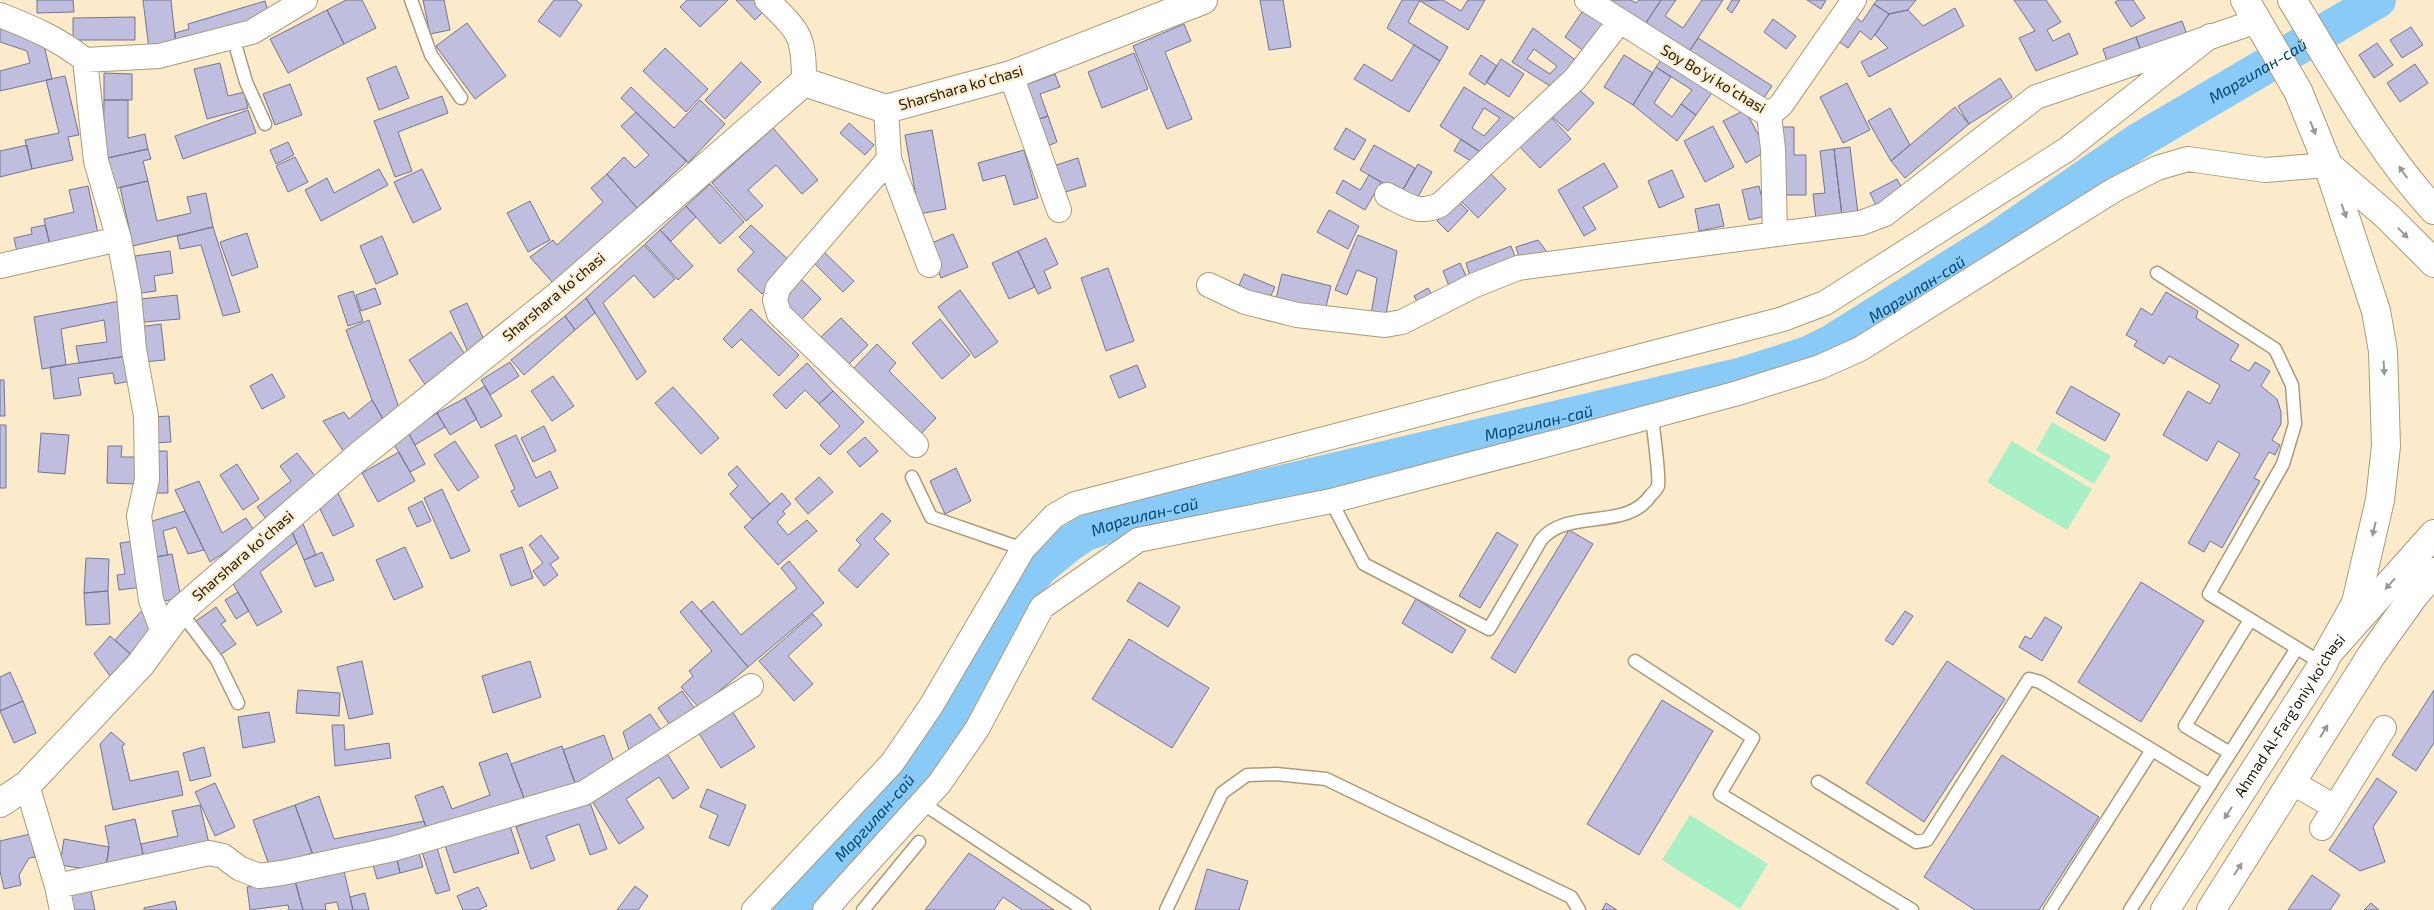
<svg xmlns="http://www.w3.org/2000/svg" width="2434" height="910" font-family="'Exo 2',sans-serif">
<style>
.green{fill:#a9f0c7}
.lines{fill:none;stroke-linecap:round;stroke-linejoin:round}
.river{stroke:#8acaf7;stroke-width:36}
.building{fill:#bfbedf;stroke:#757492;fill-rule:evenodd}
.service-casing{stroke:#aa9b7c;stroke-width:15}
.minor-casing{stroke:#aa9b7c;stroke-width:26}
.tertiary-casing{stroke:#aa9b7c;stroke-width:30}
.trunk-casing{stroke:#aa9b7c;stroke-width:30}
.service{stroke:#fff;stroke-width:12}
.minor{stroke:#fff;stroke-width:24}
.tertiary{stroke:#fff;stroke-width:28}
.trunk{stroke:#fff;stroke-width:28}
.oneway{fill:#9a9892}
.labels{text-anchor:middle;stroke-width:4;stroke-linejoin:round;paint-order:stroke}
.street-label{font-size:15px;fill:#1f190d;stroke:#fbebca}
.water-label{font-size:16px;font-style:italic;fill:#004569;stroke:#fbebca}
</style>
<rect width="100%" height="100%" fill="#fbebca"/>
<!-- green -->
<path class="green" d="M2052 422 2111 456 2094 484 2036 450Z
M2012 441 2092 489 2067 530 1987 482Z
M1690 815 1768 864 1740 909 1662 860Z"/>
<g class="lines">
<!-- river -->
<path class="river" id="s1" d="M790 910 883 809 926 759 959 705 1008 613 1028 582 1040 568 1069 544 1084 534 1119 521 1743 375 1808 354 1832 342 1995 240 2138 141 2378 0"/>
</g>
<!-- building -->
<path class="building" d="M37 0H73L74 12 37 13Z
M143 0H171L176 46 149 49Z
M346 0H362L376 28 344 44 327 10Z
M423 0H444L450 30 430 34Z
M554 0H576L582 5 560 37 538 21Z
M687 0H728L700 27 680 7Z
M736 0H755L765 10 755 20Z
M1260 0H1283L1291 47 1269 50Z
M1402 0H1420L1408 22 1448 47 1440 61 1387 28Z
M1443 0 1461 11 1468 0H1485L1468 30 1420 1Z
M1602 0H1631L1636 3 1639 0H1661L1644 26Z
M1661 0H1676L1665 16 1683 28 1702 0H1723L1687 55 1644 26Z
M1732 0H1740L1732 13 1727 9Z
M1807 0H1826L1821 9Z
M1877 0H1916L1908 10 1889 14 1874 4Z
M2014 0H2046L2061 22 2047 30 2053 41 2069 33 2078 54 2036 71 2019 38 2035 31Z
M2119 0H2133L2145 18 2131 27 2115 2Z
M265 1 270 19 176 46 175 33 189 29 188 24Z
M1874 4 1889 14 1871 40 1860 31 1848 48 1835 39 1852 15 1862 22Z
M1955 8 1964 26 1869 77 1861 62 1888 48 1875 35 1889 14 1908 10 1923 26Z
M1584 9 1605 24 1585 52 1565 37Z
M327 10 344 44 288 73 270 39Z
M135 17V40H73V18Z
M1773 19 1796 36 1786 49 1764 32Z
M2182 21 2188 37 2142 53 2136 37Z
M0 23 42 37 52 79 0 91V71L30 63 27 51 0 42Z
M467 23 506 76 475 99 436 46Z
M1184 24 1191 41 1165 52 1192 119 1167 129 1133 46Z
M2411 27 2423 45 2402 58 2390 40Z
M1533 28 1578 62 1553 88 1512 62ZM1534 49 1557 66 1550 74 1527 59Z
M2136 37 2142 53 2108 64 2103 49Z
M1698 38 1772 86 1761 102 1687 55Z
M2377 43 2393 65 2374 78 2359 55Z
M1414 45 1440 61 1409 112 1354 79 1364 64 1392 81Z
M665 48 708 89 686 112 643 71Z
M1134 53 1148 89 1102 108 1088 72Z
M1481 55 1497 66 1485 85 1469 74Z
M1624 55 1653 73 1633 105 1604 87Z
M1663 57 1714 90 1696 115 1681 104 1692 90 1656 67Z
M1501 59 1524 74 1509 97 1486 82Z
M741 62 761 82 725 119 705 100Z
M220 63 228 96 244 92 248 108 207 119 194 69Z
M2415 64 2428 83 2400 102 2387 83Z
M396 66 409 98 379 110 367 78Z
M1656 67 1671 77 1654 103 1672 117 1681 104 1696 115 1677 141 1633 105Z
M104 73 132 74V100H104Z
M1055 74 1060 87 1040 94 1048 116 1033 121 1020 87Z
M65 76 79 135 68 137 73 160 32 169 25 140 59 133 46 80Z
M2000 78 2012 97 1969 124 1958 106Z
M1847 83 1870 130 1843 143 1820 97Z
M290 84 302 115 275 125 263 94Z
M631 87 674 128 700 100 725 124 688 163 621 98Z
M1464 87 1517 120 1485 155 1440 126ZM1484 108 1500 118 1484 136 1472 128Z
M1576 87 1594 103 1568 131 1550 115Z
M442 96 448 113 398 132 412 171 395 177 374 121Z
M104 100H128V138L145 134 148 149 103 159Z
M1955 107 1969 124 1905 178 1891 161Z
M1890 108 1910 145 1891 161 1868 121Z
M248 110 256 133 183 159 175 136Z
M1745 110 1767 151 1746 163 1723 121Z
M636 112 687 161 637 208 607 174 624 157 635 168 649 155 621 126Z
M1549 115 1571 139 1540 168 1518 145Z
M1048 116 1057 142 1043 148 1033 121Z
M849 123 874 145 865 155 840 133Z
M1713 126 1734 167 1705 182 1684 141Z
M1778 127H1794V155H1806V195H1778Z
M773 128 818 180 802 194 776 165 748 190 763 206 746 221 712 183Z
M1346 128 1366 140 1354 160 1334 149Z
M932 130 946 209 919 214 905 135Z
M1461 139 1485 155 1476 164 1454 151Z
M288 142 294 155 276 164 270 150Z
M27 145 32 169 0 177V151Z
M1374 145 1415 168 1401 193 1360 170Z
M1850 147 1858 214 1842 216 1834 149Z
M148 149 151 159 143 161 148 181 110 190 103 159Z
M1834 149 1842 216 1816 219 1813 194 1825 193 1820 151Z
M1024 150 1038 198 1014 205 1005 175 983 181 978 163Z
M295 157 308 182 288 192 276 166Z
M1078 158 1086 186 1058 194 1050 167Z
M1604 163 1618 187 1583 207 1596 229 1584 236 1558 190Z
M1418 164 1432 172 1415 202 1401 193Z
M379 169 388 185 321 221 305 190 327 178 334 193Z
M422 169 441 209 413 223 394 182Z
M1672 170 1684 197 1659 208 1648 181Z
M1489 172 1506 189 1478 218 1461 201Z
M607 174 637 208 553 283 530 257 553 240 557 245 603 202 591 188Z
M1369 175 1381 182 1365 210 1336 193 1343 180 1360 190Z
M1897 179 1905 194 1878 209 1870 193Z
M148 181 157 221 191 213 187 197 206 193 213 227 133 246 120 187Z
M710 184 744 222 720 244 686 206Z
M88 186 99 238 51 249 44 219 74 212 69 190Z
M1759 186 1766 216 1749 220 1742 190Z
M1457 200 1468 211 1448 232 1437 221Z
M530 201 550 240 528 252 507 213Z
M1719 204 1724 226 1699 231 1695 209Z
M686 206 696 217 671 241 660 230Z
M1329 210 1359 226 1348 249 1317 232Z
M45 225 51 249 18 257 14 238 32 234 31 228Z
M751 225 792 263 762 294 737 270 754 252 739 237Z
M213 227 240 312 223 316 201 245 180 249 177 236Z
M660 230 693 266 678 280 645 244Z
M247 233 258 267 232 276 220 242Z
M953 234 968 267 941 278 927 245Z
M1358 235 1397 251 1386 315H1371L1377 278 1357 270 1347 295 1335 290Z
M382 236 398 274 376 284 360 246Z
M1046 238 1058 264 1044 271 1051 288 1038 294 1018 251Z
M1538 240 1547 252 1520 260 1516 247Z
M644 245 675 279 654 298 634 275 603 303 646 372 637 380 586 298Z
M1511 246 1516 259 1470 276 1466 263Z
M170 251 173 273 154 276 156 291 141 293 135 256Z
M823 251 854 281 843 292 812 261Z
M1018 251 1035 287 1009 299 992 263Z
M1460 263 1467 278 1449 286 1443 271Z
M1108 268 1134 341 1106 351 1081 278Z
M1244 274 1275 287 1267 304 1237 290Z
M1282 274 1331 286 1324 315 1275 302Z
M799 277 821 299 802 319 779 297Z
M375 288 381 304 361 311 356 295Z
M1428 288 1436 301 1421 309 1414 296Z
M960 290 998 342 975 358 938 307Z
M353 291 363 321 348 326 338 296Z
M2166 292 2198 311 2196 318 2239 345 2230 360 2249 371 2255 362 2270 371 2261 386 2277 399 2281 412V424L2272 440 2280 445 2275 455 2269 452 2254 478 2260 481 2222 548 2210 541 2204 552 2188 543 2240 454 2218 441 2207 461 2163 435 2188 391 2210 404 2220 385 2169 356 2164 364 2134 346 2137 341 2126 335 2141 308 2152 315Z
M177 295 180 319 144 322 141 299Z
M586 298 595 313 575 330 565 316Z
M120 301 128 356 79 363 76 346 107 342 104 320 61 329 66 365 42 369 34 317Z
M467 303 485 342 467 350 450 311Z
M751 309 799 355 779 376 741 339 732 348 723 339Z
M565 316 575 330 524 375 511 360Z
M841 318 868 345 848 365 821 337Z
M940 319 970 355 942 379 912 343Z
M369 320 400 411 386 424 372 400 346 330Z
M161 324 165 360 143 362 139 327Z
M451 332 467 358 426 386 409 360Z
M877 344 896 363 889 371 936 418 919 436 852 370Z
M128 356 131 381 115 384 113 373 78 378 81 395 54 399 50 367Z
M510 362 519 376 490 395 481 380Z
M807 363 833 391 819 404 805 390 786 409 773 395Z
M1137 365 1146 387 1119 398 1110 376Z
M272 374 285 397 262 409 250 386Z
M553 376 574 406 552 421 531 391Z
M0 380H4L5 416H0Z
M485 386 502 416 481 428 465 398Z
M2071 386 2120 414 2105 441 2056 413Z
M673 387 719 438 701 454 655 403Z
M833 391 864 422 830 455 820 445 840 426 819 404Z
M465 398 477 419 450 435 437 413Z
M372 400 386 424 346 455 323 421 344 412 349 419Z
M437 413 445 427 415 445 408 432Z
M169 416 171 442 152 443 150 417Z
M0 425H6V488H0Z
M544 426 556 451 533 462 521 438Z
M408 432 425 464 410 472 392 441Z
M41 433 69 435 65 474 38 472Z
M516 435 536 478 550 471 558 488 519 507 511 491 515 489 495 445Z
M865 437 878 451 860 467 847 452Z
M455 441 479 477 458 491 434 455Z
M108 446H122L121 457H136L135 484 107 483Z
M152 451H167L168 493H153Z
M399 452 415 481 378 502 362 473Z
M297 453 319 481 267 520 257 507 291 481 280 466Z
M237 464 259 499 243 510 220 475Z
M737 466 770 504 752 519 730 494 738 486 728 474Z
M956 468 971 501 945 514 930 481Z
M819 477 833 492 808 514 795 499Z
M199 481 222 533 246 518 255 532 210 562 175 490Z
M442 489 470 551 451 559 424 498Z
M337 491 354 526 333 536 318 505Z
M782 493 791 504 783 511 785 514 777 522 788 535 807 520 817 531 778 565 744 527Z
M422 501 431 521 417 527 408 508Z
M185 511 204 550 188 554 176 527 163 531 168 555 150 558 146 523Z
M882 513 891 521 874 539 889 554 857 588 838 570 861 545 856 540Z
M301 519 316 555 304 560 290 527Z
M290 527 297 543 260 572 282 612 257 626 228 575Z
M1569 530 1593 544 1515 673 1491 658Z
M1497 532 1518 545 1480 608 1459 596Z
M541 535 559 558 550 564 558 575 544 586 533 571 543 563 529 545Z
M135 541 142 587 119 590 117 575 125 574 120 543Z
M405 547 423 587 394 600 376 560Z
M522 547 533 578 511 586 500 555Z
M322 552 334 580 315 587 304 560Z
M172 554 181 598 158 602 150 558Z
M86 558 109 559 108 591 84 593Z
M789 561 824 603 748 667 701 611 713 601 741 635 797 588 781 568Z
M1139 582 1180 607 1168 627 1127 601Z
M2141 582 2204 621 2141 722 2078 682Z
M108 591 110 624 86 625 84 593Z
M238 592 249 611 236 619 225 600Z
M1416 599 1466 630 1452 653 1402 623Z
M692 601 748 667 699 708 681 687 693 676 689 671 712 651 680 612Z
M146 606 154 633 133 656 115 640Z
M216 607 226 621 221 624 236 644 220 655 196 621Z
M1905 611 1913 616 1893 645 1885 640Z
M813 614 822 625 788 656 813 684 794 701 759 661Z
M2045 617 2062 627 2042 661 2019 647 2025 636 2031 639Z
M110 636 130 654 110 676 94 654Z
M1129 639 1209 688 1172 748 1092 699Z
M362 661 373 714 349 719 337 667Z
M530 661 541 697 493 713 482 676Z
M1947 661 2005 699 1924 822 1866 783Z
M10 672 23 701 0 711V677Z
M298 690 340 693 339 716 296 713Z
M2434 690V743L2416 771 2392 755Z
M682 691 696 710 672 728 658 708Z
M1662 700 1713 731 1639 855 1587 824Z
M23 701 36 733 14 743 0 711Z
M732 711 755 747 721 768 698 732Z
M269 712 275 742 243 748 238 717Z
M650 714 664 734 631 756 623 732Z
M332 725H344L345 750 389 743 391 758 335 766Z
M111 732 125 744 122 746 130 781 178 771 183 795 113 810 100 744Z
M604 735 616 768 575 783 563 750Z
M562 746 575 783 525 801 511 764Z
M204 747 211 776 190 781 183 753Z
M666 752 689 788 673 799 659 777 626 799 644 828 619 844 592 801Z
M507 753 525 801 429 836 415 796 443 786 452 809 490 795 479 763Z
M2002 755 2099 817 2039 910H1975L1924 877Z
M2377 778 2397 792 2373 827 2385 862 2360 871 2329 850Z
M215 783 235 827 215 836 195 792Z
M707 789 746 805 729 846 709 838 718 815 700 807Z
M319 796 334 839 424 821 429 836 315 860 295 805Z
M589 800 607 849 590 855 579 824 546 836 555 860 531 869 516 827Z
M200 805 210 848 145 863 141 844 178 836 172 811Z
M295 805 312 853 270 868 253 820Z
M135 819 145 863 105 872 109 847 105 826Z
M510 826 519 853 454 873 445 845Z
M30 834 35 857 29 858 19 875 21 885 4 889 0 871V841Z
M64 839 109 847 105 872 60 865Z
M437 848 450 890 436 894 422 852Z
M419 853 423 867 400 873 397 859Z
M969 853 1054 910H1022L1003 897 994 910H925Z
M397 859 400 873 377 879 373 865Z
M1207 869 1248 881 1239 910H1195Z
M344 871 353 910H339L337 902 325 904 326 910H303L295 881Z
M2312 875 2340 895 2330 910H2288Z
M295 881 303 910H289L288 905 250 910 247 887Z
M635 886 648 896 638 910H617Z
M90 887 95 910H71L67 892Z
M478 887 487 906 478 910H463L457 896Z
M365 893 369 910H353L350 897Z
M175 901 177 910H144V908Z
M1606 903 1617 910H1602Z
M2371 903 2379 910H2364Z"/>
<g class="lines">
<!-- service casing -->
<g class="service-casing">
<path id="service" d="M411 0 431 55 461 98
M233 37 246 82 265 124
M2157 273 2275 349 2292 385 2295 424 2283 464 2209 594 2323 664
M912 477 931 517 1023 549
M1331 501 1364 564 1489 629 1541 540C1568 507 1626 532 1651 495 1653 493 1657 489 1658 486 1660 475 1653 430 1652 416
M180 611 217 660 238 703
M1635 661 1753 738 1720 794 1912 910
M2230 753 2185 726 2250 620
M1818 782 1916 842 1927 840 2029 679 2040 682 2210 785
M922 803 1084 910
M863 910 919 842
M1166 910 1222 793 1247 775 1276 774 1326 779 1571 897 1579 910
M2050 910 2152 750
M2130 910 2297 648"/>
</g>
<!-- minor casing -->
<g class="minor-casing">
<path id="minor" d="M767 0C800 33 804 34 804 82
M1587 0 1769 115 1781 105 1854 0
M0 15C31 27 59 39 85 60L96 161 119 239 129 293 134 350 146 416 147 480 139 516 151 600 163 632
M85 60 159 56 252 32 305 0
M1011 75 1059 210
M886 109 889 159 929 265
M1769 115 1773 149 1775 234
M889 159 778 288 775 300 779 314 916 445
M1387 195C1407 205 1418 215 1440 205L1575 79 1620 21
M0 266 119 239
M1209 285 1245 302 1297 315 1385 325 1402 322 1475 285 1518 268 1861 223 1885 214 2036 97 2257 21
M2293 783 2335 807 2322 828
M27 785 57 886 62 910
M2335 807 2384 728
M57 886 209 853 223 856 239 868 259 876 282 873 393 849 584 793 751 686
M754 910 892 763 931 706 1023 549 1054 516 1075 504 1102 497 1783 319 1825 303 2066 150 2210 36
M825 910 939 784 977 729 1042 607 1138 540 1331 501 1564 440 1738 393 1820 367 1860 349 2114 190 2157 168 2188 159 2265 170 2328 165"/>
</g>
<!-- tertiary casing -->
<g class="tertiary-casing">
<path id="tertiary" d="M0 803 27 785 140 665 180 611 359 456 558 296 804 82 886 109 1011 75 1203 0"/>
</g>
<!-- trunk casing -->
<g class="trunk-casing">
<g id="trunk">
<path d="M2245 0 2298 91 2328 165 2376 311 2383 351 2386 446 2380 500 2356 603 2328 653"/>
<path d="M2292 0C2336 71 2377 148 2434 210"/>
<path d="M2329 166 2387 216 2434 263"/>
<path id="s2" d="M2165 910 2323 664 2328 653 2434 534"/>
<path d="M2211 910 2371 656 2413 597 2434 572"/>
</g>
</g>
<!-- service -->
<use href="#service" class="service"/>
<!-- minor -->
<use href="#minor" class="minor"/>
<!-- tertiary -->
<use href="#tertiary" class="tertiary"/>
<!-- trunk -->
<use href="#trunk" class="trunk"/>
</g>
<!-- one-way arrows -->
<defs><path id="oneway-solid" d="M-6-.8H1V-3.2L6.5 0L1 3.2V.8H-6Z" transform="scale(1.25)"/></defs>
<g class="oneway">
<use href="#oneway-solid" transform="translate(2313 128) rotate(68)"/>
<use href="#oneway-solid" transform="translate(2403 172) rotate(-125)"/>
<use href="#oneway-solid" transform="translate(2344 211) rotate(71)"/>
<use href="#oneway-solid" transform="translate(2403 233) rotate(46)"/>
<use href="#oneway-solid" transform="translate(2384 368) rotate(87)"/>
<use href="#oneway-solid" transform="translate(2374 529) rotate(103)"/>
<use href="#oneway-solid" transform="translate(2390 584) rotate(132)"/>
<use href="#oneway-solid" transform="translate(2324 731) rotate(-58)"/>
<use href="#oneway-solid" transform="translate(2228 813) rotate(123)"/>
<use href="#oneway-solid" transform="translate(2238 869) rotate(-57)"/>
</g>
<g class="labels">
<!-- street labels -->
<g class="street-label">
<text transform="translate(1713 79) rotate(31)" y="5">Soy Boʻyi koʻchasi</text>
<text transform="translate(961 88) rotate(-16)" y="5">Sharshara koʻchasi</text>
<text transform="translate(554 297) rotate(-40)" y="5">Sharshara koʻchasi</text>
<text transform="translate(243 556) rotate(-41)" y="5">Sharshara koʻchasi</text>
<text dy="5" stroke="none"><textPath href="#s2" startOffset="231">Ahmad Al-Farg'oniy ko'chasi</textPath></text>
</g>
<!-- water labels -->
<g class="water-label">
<text dy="6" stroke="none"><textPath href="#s1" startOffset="1760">Маргилан-сай</textPath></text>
<text dy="6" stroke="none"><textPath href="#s1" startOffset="1355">Маргилан-сай</textPath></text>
<text dy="6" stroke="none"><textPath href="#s1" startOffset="950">Маргилан-сай</textPath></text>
<text dy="6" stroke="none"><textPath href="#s1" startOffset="545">Маргилан-сай</textPath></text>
<text dy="6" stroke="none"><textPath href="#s1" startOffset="125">Маргилан-сай</textPath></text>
</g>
</g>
</svg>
